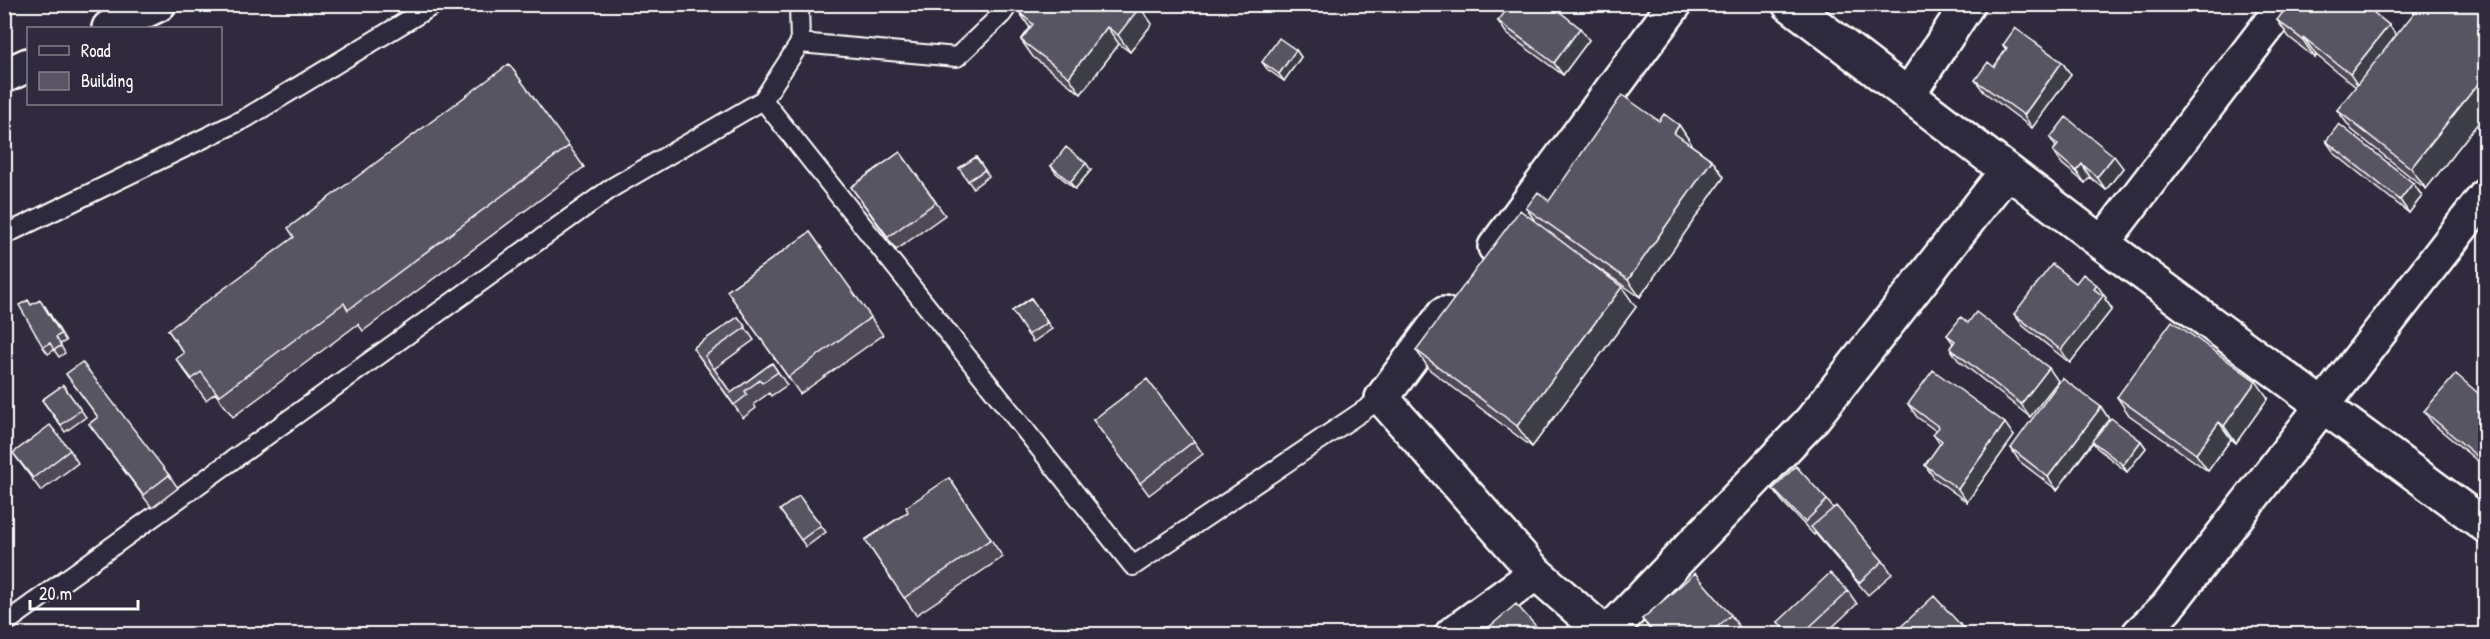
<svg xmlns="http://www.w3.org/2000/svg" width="2490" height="639" font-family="'Patrick Hand',sans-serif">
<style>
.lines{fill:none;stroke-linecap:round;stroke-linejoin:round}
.service-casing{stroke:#fff;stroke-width:22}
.minor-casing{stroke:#fff;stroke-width:38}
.tertiary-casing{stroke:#fff;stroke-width:38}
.service{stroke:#2f2a3d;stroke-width:18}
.minor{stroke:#2f2a3d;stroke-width:33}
.tertiary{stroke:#2f2a3d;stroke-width:33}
.wall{fill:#4d4956;stroke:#fff;stroke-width:1.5}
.shaded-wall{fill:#3e3c46;stroke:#fff;stroke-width:1.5}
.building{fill:#595564;stroke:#fff;stroke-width:1.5}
</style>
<rect width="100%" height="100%" fill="#2f2a3d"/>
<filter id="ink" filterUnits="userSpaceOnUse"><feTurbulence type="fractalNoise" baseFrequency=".0167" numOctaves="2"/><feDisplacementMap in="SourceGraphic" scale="12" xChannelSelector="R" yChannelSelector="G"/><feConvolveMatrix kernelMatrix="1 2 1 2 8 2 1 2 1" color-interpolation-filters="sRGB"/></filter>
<g filter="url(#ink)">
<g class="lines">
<!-- service casing -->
<g class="service-casing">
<path id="service" d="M800 43 957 57 1002 14 1009 4
M763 100 1133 566 1382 398
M4 235 246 118 435 4
M4 624 613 187 763 100 800 43 799 4"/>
</g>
<!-- minor casing -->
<g class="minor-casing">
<path id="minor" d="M1789 4 2102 243 2486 526
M109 28 159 4
M4 76 28 65
M1908 95 1968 4
M2102 243 2285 4
M1495 247 1675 4
M1444 314 1382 398 1536 573 1606 634
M1452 634 1536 573
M1607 634 1811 421 2007 171"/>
</g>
<!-- tertiary casing -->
<g class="tertiary-casing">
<path id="tertiary" d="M2139 634 2166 608 2486 195"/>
</g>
<!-- service -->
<use href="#service" class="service"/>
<!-- minor -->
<use href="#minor" class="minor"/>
<!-- tertiary -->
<use href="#tertiary" class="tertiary"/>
</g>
<!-- wall -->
<path class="wall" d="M1027 4H1147L1142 10 1152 24 1130 52 1119 44 1081 94 1033 57 1021 40 1030 28 1020 13Z
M2486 4V113L2426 189 2352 130 2337 110 2356 87 2316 55 2315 58 2289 37 2277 20 2365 6 2389 25 2396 36Z
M1498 21 1589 40 1563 75 1507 34Z
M2003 45 2062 62 2071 75 2032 128 1984 92 1975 80 1994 67 2006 50Z
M1296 50 1301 57 1284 81 1267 69 1262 62Z
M1659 121 1679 125 1691 143 1690 144 1712 160 1724 177 1640 297 1579 255 1636 307 1532 447 1430 370 1416 350 1535 221 1526 208 1549 201Z
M2050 138 2123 168 2106 190 2090 177 2085 183 2062 164 2053 151 2056 147Z
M2326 141 2413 183 2422 196 2409 213 2335 154Z
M569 146 584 167 363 331 358 324 233 417 215 393 206 400 176 359 184 353 168 330Z
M900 152 945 215 896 250 851 187Z
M976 157 989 176 973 188 959 168Z
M1051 166 1091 170 1075 189 1056 173Z
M810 232 883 335 800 394 727 291Z
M2076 283 2106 298 2105 299 2112 309 2070 363 2023 326 2014 314Z
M1031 298 1052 329 1033 342 1012 311Z
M31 305 45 306 66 341 60 344 65 353 59 357 54 350 48 354 43 347Z
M738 317 754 340 714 369 731 393 772 363 787 385 771 396 769 393 754 404 756 408 743 418 693 348Z
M1968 323 2058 381 2030 417 1958 360 1950 348 1953 343 1947 335Z
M66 374 169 475 178 488 152 508 89 424 98 417Z
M63 385 86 417 65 432 42 400Z
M2117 397 2268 398 2236 443 2231 439 2208 471 2129 415Z
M2486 400V468L2433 424 2424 411Z
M1908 404 2014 436 1967 502 1934 478 1925 465 1940 444 1933 434 1936 431 1917 417Z
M2101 407 2109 419 2141 441 2146 448 2127 472 2097 448 2093 442 2057 490 2019 461 2011 448Z
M1093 420 1194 441 1203 454 1149 495Z
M70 450 78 463 41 491 13 453Z
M949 478 1003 557 916 615 865 540 908 512Z
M1773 489 1827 500 1833 508 1883 561 1892 574 1868 595 1815 533 1814 535 1782 501Z
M799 496 826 532 806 547 780 510Z
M1848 591 1857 604 1825 634H1787L1778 622Z
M1731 615 1740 628 1733 634H1653L1642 619Z"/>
<!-- shaded-wall -->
<path class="shaded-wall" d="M1133 4H1147L1142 10 1152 24 1130 52 1118 35Z
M2389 25 2401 42 2362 92 2350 74Z
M1107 27 1119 44 1081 94 1069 77Z
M1580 28 1589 40 1563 75 1554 63Z
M2304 38 2316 55 2315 58 2303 40Z
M1296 50 1301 57 1284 81 1279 74Z
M2062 62 2071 75 2032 128 2024 115Z
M2486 74V113L2426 189 2411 168Z
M1679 125 1691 143 1686 150 1674 133Z
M2114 156 2123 168 2106 190 2097 177Z
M1712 160 1724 177 1640 297 1628 280Z
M1086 163 1091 170 1075 189 1070 182Z
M2082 164 2090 177 2085 183 2076 171Z
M2413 183 2422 196 2409 213 2400 200Z
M2097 285 2106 298 2105 299 2112 309 2070 363 2061 350 2094 289Z
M1622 287 1636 307 1532 447 1517 426Z
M2049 368 2058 381 2030 417 2021 404Z
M2256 381 2268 398 2236 443 2224 426Z
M2101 407 2109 419 2057 490 2048 477Z
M2219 422 2231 439 2208 471 2196 454Z
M2005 423 2014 436 1967 502 1958 489Z
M2141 441 2146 448 2127 472 2123 465Z
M2486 449V467L2479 458Z"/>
<!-- building -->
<path class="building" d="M1027 4H1137L1140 7 1118 35 1107 27 1069 77 1021 40 1033 24 1020 13Z
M1511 4H1550L1580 28 1554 63 1498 21Z
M2289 4H2363L2389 25 2350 74 2304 38 2303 40 2277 20Z
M2421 4H2486V74L2411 168 2337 110Z
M2015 28 2062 62 2024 115 1975 80 1988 62 1994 67 2007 48 2003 45Z
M1279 38 1296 50 1279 74 1262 62Z
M509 64 569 146 348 310 344 303 219 396 201 372 192 379 176 359 184 353 168 330 294 237 288 228Z
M1622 95 1659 121 1664 114 1679 125 1674 133 1712 160 1628 280 1526 208 1538 192 1549 201Z
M2066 117 2114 156 2097 177 2082 164 2076 171 2053 151 2058 145 2050 138Z
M2339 124 2413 183 2400 200 2326 141Z
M1066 147 1086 163 1070 182 1051 166Z
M900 152 936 202 888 237 851 187Z
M976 157 985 170 968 181 959 168Z
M1520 210 1622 287 1517 426 1416 350Z
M810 232 871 317 788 377 727 291Z
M2052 264 2076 283 2083 274 2097 285 2094 289 2103 296 2061 350 2014 314Z
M1031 298 1047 323 1028 335 1012 311Z
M28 300 31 305 40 300 61 334 56 337 61 346 54 350 50 343 43 347 19 305Z
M1976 312 2049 368 2021 404 1950 348 1955 341 1947 335 1961 317 1968 323Z
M738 317 746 327 705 356 731 393 772 363 778 372 762 383 760 380 745 391 747 395 734 405 693 348Z
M2172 321 2256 381 2224 426 2219 422 2196 454 2117 397Z
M82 362 169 475 143 495 89 424 98 417 66 374Z
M1933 370 2005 423 1958 489 1925 465 1942 441 1933 434 1939 427 1908 404Z
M2456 374 2486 400V449L2479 458 2424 411Z
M2062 378 2101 407 2048 477 2011 448Z
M1147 379 1194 441 1140 483 1093 420Z
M63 385 81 410 61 425 42 400Z
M2111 418 2141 441 2123 465 2092 441Z
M50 425 70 450 33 478 13 453Z
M1796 466 1827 500 1805 522 1773 489Z
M949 478 991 539 904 598 865 540 908 512 906 507Z
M799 496 821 525 801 540 780 510Z
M1836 506 1883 561 1859 583 1811 527Z
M1695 573 1731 615 1709 634H1655L1642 619Z
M1830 573 1848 591 1802 634H1789L1778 622Z
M1934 596 1969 634H1893Z
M1516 604 1543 634H1481Z"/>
</g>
<!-- margin -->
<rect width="2490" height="639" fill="none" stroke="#2f2a3d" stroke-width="24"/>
<rect x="12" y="12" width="2466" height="615" fill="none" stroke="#fff" stroke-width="2" filter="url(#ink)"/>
<!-- legend -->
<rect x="27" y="27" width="195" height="78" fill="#2f2a3d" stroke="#827f8b" stroke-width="1.5"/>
<rect x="39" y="46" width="30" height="9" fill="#2f2a3d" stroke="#827f8b" stroke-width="1.5"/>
<text x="81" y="57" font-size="18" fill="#ffffff">Road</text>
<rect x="39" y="72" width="30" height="18" fill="#595564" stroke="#827f8b" stroke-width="1.5"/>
<text x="81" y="87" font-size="18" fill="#ffffff">Building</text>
<!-- scale -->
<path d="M30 600v9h108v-9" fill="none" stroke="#ffffff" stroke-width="3"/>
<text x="39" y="600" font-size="18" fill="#ffffff" stroke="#2f2a3d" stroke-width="4.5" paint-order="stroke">20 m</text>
</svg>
